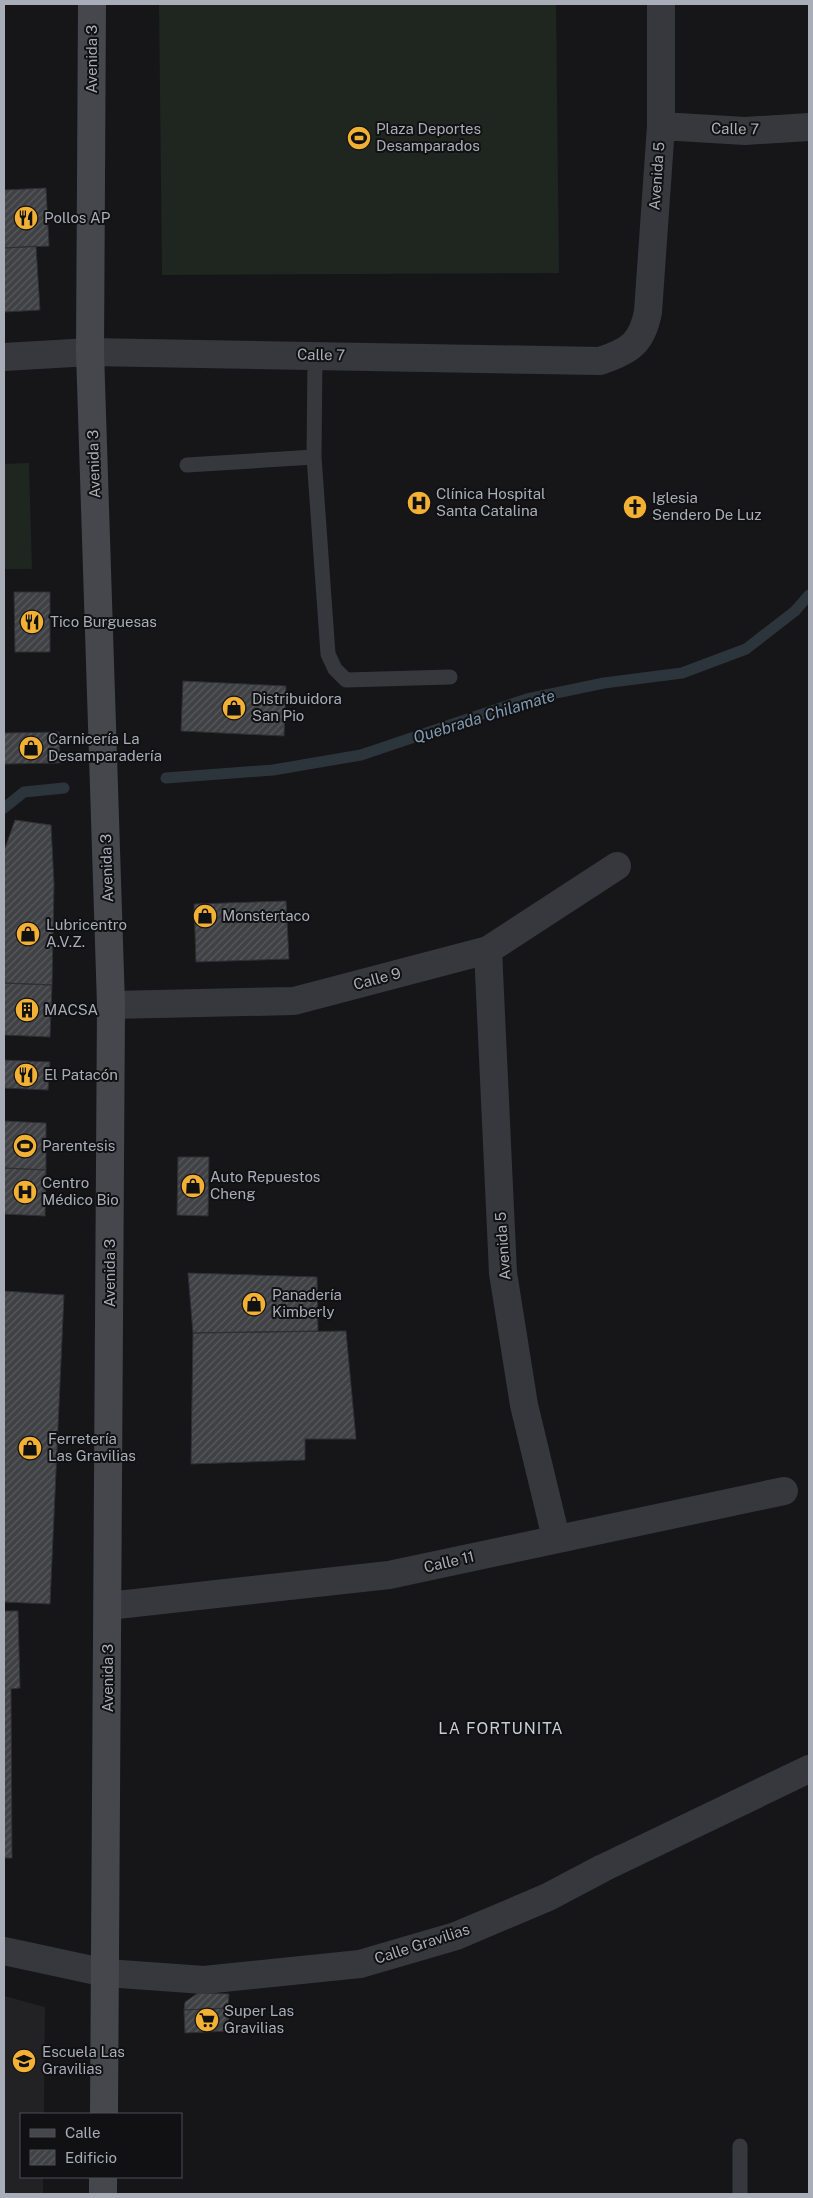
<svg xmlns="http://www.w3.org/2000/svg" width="813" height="2198" font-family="'Public Sans',sans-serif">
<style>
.built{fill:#222225}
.garden{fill:#1e261f}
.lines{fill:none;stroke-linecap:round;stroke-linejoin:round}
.stream{stroke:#2c353c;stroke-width:11}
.building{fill:url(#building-hatch);stroke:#303034}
.lane{stroke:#37383d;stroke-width:15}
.street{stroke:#37383d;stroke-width:28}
.secondary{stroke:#45474d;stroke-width:28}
.labels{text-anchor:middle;stroke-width:4;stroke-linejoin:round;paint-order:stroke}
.street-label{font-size:15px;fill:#a8adb8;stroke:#111113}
.poi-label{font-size:15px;fill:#a8adb8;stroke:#111113;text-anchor:start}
.water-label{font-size:16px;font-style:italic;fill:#7f9bb3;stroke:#111113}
.neighbourhood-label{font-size:16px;letter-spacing:1px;fill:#c9ccd4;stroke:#111113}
</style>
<defs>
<pattern id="building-hatch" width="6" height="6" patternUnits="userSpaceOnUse" patternTransform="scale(1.25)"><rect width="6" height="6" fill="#404145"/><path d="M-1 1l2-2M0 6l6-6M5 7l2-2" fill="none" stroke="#595a5e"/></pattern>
</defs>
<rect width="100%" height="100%" fill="#161618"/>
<!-- built -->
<path class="built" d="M4 1996 45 2007 44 2114H21V2177H43V2194H4Z"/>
<!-- garden -->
<path class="garden" d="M159 4H556L559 273 162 275Z
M29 463 32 569H4V464Z"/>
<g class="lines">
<!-- stream -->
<path class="stream" d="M166 778 273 770 361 755 527 699 604 683 682 673 746 649 795 611 809 595
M4 808 24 792 64 788"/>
</g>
<!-- building -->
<path class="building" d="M46 188 49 246 4 248V190Z
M36 246 40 310 4 312V248Z
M14 592H50V652H15Z
M183 681 286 686 284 736 181 731Z
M59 732 60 763 4 764V733Z
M15 820 51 825 54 884 52 985 4 983V851Z
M286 901 289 959 196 962 194 904Z
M4 983 52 985 50 1037 4 1035Z
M4 1060 50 1062 48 1090 4 1088Z
M4 1121 46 1123V1170L4 1168Z
M178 1157H209L208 1216 177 1215Z
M4 1168 46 1170 45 1216 4 1214Z
M188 1273 317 1277 318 1331 193 1333Z
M4 1291 64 1295 50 1604 4 1602Z
M346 1331 356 1439H305V1460L191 1464 193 1333Z
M4 1611H18L20 1688 11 1689 12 1858H4Z
M198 1993 229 1994 228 2008 184 2010 185 2002Z
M228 2008 229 2031 185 2033 184 2010Z"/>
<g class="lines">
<!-- lane -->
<path class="lane" d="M315 355 314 457 328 654 335 669 346 680 450 677
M187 465 314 457
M740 2146V2194"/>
<!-- street -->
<path class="street" d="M661 126 745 131 809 127
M4 357 90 352 600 361C630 351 642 343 648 312L661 126V4
M488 950 503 1273 524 1405 556 1538
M111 1005 294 1001 488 950 617 866
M108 1606 389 1575 784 1491
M4 1951 106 1973 204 1980 360 1964 456 1936 548 1897 603 1868 809 1769"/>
<!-- secondary -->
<path class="secondary" d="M92 4 90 352 111 1005 104 2114
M103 2194V2177"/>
</g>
<!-- icons -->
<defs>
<g id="stadium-disc" transform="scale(1.25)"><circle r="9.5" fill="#f2b134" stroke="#111113"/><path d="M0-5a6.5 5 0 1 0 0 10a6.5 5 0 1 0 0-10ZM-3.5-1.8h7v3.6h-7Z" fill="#111"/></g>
<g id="restaurant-disc" transform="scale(1.25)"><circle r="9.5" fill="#f2b134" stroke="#111113"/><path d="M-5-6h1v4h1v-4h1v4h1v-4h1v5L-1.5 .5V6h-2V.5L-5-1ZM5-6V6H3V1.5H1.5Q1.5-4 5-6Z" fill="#111"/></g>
<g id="hospital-disc" transform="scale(1.25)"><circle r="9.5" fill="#f2b134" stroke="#111113"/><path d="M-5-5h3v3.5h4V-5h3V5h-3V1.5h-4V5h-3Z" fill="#111"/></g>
<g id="church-disc" transform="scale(1.25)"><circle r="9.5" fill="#f2b134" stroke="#111113"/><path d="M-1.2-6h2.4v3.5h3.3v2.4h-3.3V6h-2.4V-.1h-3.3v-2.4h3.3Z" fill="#111"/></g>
<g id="shop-disc" transform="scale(1.25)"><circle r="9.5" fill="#f2b134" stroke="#111113"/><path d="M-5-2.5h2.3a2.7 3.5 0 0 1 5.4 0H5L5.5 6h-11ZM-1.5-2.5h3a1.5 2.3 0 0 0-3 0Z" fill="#111"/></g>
<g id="building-disc" transform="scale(1.25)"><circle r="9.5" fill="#f2b134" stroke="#111113"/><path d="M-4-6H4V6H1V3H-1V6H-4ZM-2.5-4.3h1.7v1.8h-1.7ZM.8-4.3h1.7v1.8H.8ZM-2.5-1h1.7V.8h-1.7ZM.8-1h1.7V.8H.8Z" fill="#111"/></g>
<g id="supermarket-disc" transform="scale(1.25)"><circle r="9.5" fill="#f2b134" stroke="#111113"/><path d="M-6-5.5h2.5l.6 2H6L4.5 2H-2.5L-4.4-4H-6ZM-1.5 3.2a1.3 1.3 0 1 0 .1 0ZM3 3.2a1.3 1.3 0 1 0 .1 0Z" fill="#111"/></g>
<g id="school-disc" transform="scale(1.25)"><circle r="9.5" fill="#f2b134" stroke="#111113"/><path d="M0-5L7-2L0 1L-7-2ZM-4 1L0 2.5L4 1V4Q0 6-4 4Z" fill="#111"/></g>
</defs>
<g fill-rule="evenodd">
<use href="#stadium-disc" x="359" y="138"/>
<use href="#restaurant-disc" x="26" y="218"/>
<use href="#hospital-disc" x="419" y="503"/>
<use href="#church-disc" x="635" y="507"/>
<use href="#restaurant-disc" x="32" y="622"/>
<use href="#shop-disc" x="234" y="708"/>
<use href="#shop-disc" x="31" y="748"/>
<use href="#shop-disc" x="205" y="916"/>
<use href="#shop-disc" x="28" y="934"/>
<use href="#building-disc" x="27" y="1010"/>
<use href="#restaurant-disc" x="26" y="1075"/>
<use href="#stadium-disc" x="25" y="1146"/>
<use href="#shop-disc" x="193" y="1186"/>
<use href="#hospital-disc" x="25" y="1192"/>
<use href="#shop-disc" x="254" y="1304"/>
<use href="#shop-disc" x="30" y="1448"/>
<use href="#supermarket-disc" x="207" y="2020"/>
<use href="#school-disc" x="24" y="2061"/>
</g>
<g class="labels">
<!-- street labels -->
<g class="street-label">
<text transform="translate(92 59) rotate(-90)" y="5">Avenida 3</text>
<text transform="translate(735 129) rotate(1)" y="5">Calle 7</text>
<text transform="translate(657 176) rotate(-86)" y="5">Avenida 5</text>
<text transform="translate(321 355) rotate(1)" y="5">Calle 7</text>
<text transform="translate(94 464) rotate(-92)" y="5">Avenida 3</text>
<text transform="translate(107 868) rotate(-92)" y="5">Avenida 3</text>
<text transform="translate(377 979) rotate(-15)" y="5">Calle 9</text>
<text transform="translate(503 1246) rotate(-94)" y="5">Avenida 5</text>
<text transform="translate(110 1273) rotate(-90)" y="5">Avenida 3</text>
<text transform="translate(449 1562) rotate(-13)" y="5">Calle 11</text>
<text transform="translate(108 1678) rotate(-90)" y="5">Avenida 3</text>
<text transform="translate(422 1944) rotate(-18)" y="5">Calle Gravilias</text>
</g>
<!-- poi labels -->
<g class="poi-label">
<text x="376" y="134">Plaza Deportes<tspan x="376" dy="17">Desamparados</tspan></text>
<text x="44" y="223">Pollos AP</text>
<text x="436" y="499">Clínica Hospital<tspan x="436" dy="17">Santa Catalina</tspan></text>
<text x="652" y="503">Iglesia<tspan x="652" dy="17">Sendero De Luz</tspan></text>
<text x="50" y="627">Tico Burguesas</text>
<text x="252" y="704">Distribuidora<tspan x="252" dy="17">San Pio</tspan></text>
<text x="48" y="744">Carnicería La<tspan x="48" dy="17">Desamparadería</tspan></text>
<text x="222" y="921">Monstertaco</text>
<text x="46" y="930">Lubricentro<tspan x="46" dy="17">A.V.Z.</tspan></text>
<text x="44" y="1015">MACSA</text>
<text x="44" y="1080">El Patacón</text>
<text x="42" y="1151">Parentesis</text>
<text x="210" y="1182">Auto Repuestos<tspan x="210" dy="17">Cheng</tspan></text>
<text x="42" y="1188">Centro<tspan x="42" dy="17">Médico Bio</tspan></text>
<text x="272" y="1300">Panadería<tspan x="272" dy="17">Kimberly</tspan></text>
<text x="48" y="1444">Ferretería<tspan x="48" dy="17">Las Gravilias</tspan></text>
<text x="224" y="2016">Super Las<tspan x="224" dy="17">Gravilias</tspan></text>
<text x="42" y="2057">Escuela Las<tspan x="42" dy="17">Gravilias</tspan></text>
</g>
<!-- water labels -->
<g class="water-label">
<text transform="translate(484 716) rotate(-17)" y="6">Quebrada Chilamate</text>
</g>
<!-- neighbourhood labels -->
<g class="neighbourhood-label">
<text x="501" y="1734">LA FORTUNITA</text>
</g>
</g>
<!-- border -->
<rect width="813" height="2198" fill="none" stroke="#a8adb8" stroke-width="10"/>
<!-- legend -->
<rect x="20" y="2113" width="162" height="65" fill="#111113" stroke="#4d4f55"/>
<rect x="30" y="2129" width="25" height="8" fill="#45474d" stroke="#4d4f55"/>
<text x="65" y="2138" font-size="15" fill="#a8adb8">Calle</text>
<rect x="30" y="2150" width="25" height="15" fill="url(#building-hatch)" stroke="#4d4f55"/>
<text x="65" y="2163" font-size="15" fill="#a8adb8">Edificio</text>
</svg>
